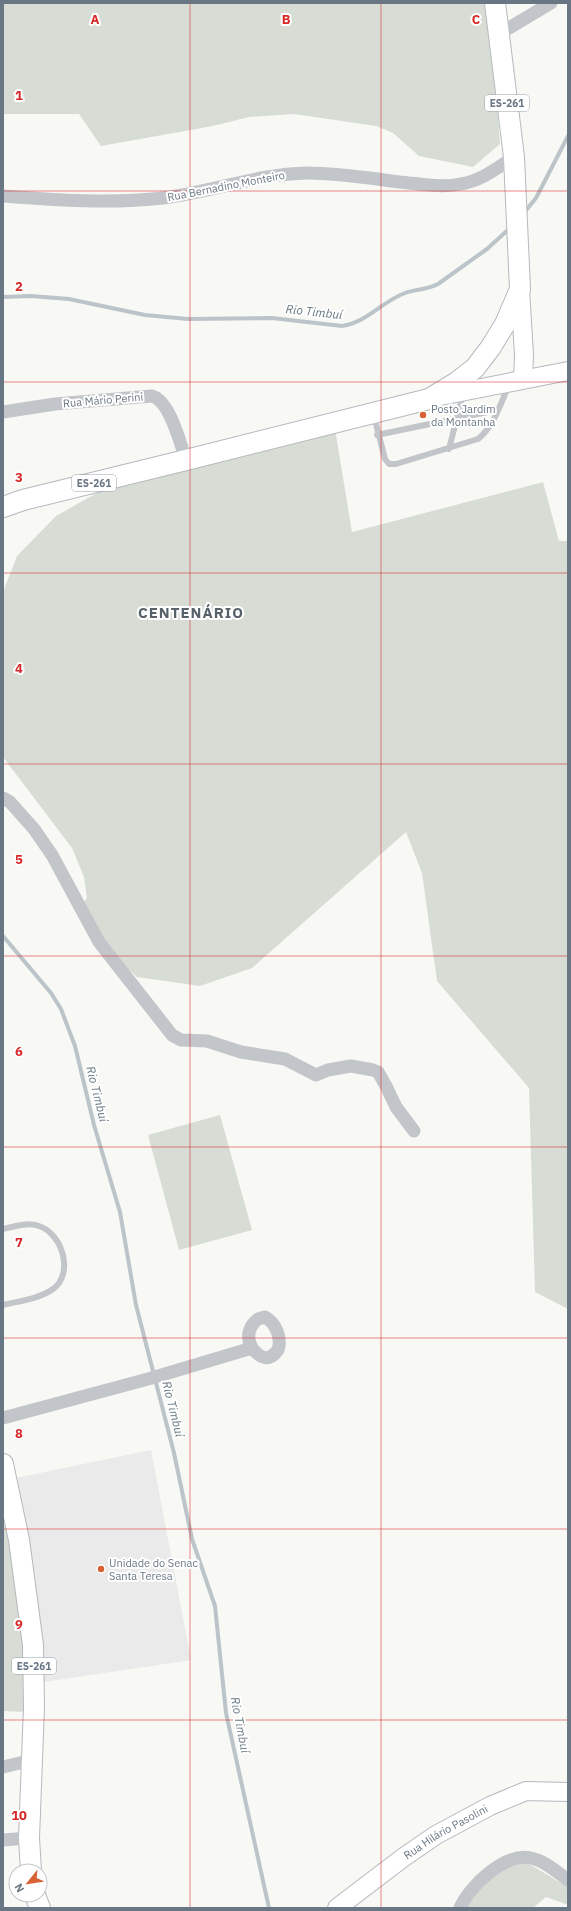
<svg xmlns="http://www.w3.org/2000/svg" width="571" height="1911" font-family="'IBM Plex Sans',sans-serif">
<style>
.built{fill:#e9eae9}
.green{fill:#d7ddd5}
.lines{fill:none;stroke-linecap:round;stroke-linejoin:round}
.stream{stroke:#bbc4c9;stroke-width:4}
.secondary-casing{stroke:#b4b9bd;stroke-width:20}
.primary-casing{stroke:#b5b9bd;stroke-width:22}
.lane{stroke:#c2c5c9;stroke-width:6}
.street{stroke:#c2c5c9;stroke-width:13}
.secondary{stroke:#fff;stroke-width:18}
.primary{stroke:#fff;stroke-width:20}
.grid{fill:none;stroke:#d62828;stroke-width:1;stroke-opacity:0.55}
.poi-dot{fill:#d86235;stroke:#fff;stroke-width:1.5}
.labels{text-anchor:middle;stroke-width:4;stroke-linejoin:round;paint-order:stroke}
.shield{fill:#fff;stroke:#96a0a9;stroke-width:1}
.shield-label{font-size:10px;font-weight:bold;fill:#697784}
.street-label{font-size:11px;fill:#697784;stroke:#fff}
.poi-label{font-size:11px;fill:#697784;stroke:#fff;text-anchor:start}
.water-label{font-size:12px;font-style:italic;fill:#657780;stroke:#fff}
.district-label{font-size:15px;font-weight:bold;letter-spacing:1px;fill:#56616a;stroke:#fff}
.grid-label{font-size:13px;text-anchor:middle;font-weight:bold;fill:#d62828;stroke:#fff;stroke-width:4;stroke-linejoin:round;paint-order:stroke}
</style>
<rect width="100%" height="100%" fill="#f8f8f5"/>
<!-- built -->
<path class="built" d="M151 1450 191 1660 44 1682 16 1478Z"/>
<!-- green -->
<path class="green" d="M3 3H489L500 144 473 167 419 156 393 133 376 126 294 114 249 117 213 126 101 146 79 114H3Z
M335 429 352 532 543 482 559 541H568V1309L535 1292 529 1088 437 981 422 873 406 832 252 968 200 986 137 977 105 949 78 909 87 898 84 877 72 848 3 757V592L17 556 56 516 120 480Z
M220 1115 252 1230 179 1250 148 1135Z
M3 1520 19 1584 25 1633 27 1712 3 1711Z
M524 1861 568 1887V1905L546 1897 533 1908H463L466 1899 504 1868Z"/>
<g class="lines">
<!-- stream -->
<path class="stream" d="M523 214 536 198 568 136
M3 297 31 296 69 299 145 315 188 319 272 318 342 326C368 322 381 302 405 293 416 289 427 290 438 284L487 249 510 228
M3 936 51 993 61 1009 75 1046 94 1125 120 1212 136 1305 174 1453 192 1539 215 1606 226 1713 269 1908"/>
<!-- secondary casing -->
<g class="secondary-casing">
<g id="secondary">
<path d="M520 289 524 355 523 379"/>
<path d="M435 397 568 371"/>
<path id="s1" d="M337 1908 404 1857 436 1835 490 1806 526 1791 568 1792"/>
</g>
</g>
<!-- primary casing -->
<g class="primary-casing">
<path id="primary" d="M3 507 23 500 186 460 429 399 457 382 475 368 491 347 505 324 520 289 514 157 495 3
M3 1464 19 1540 33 1645 34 1707 29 1838 31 1871
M35 1895 40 1908"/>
</g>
<!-- lane -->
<path class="lane" d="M374 416 385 459 389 464H396L478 439C494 427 501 402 509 385
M377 435 497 410
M449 449 463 394
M3 1229C15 1226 28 1222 39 1226 63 1234 74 1274 53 1289 39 1299 19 1301 3 1305"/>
<!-- street -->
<path class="street" d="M499 34 551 3
M3 196C56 200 111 204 163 198 212 192 257 174 307 173 338 173 369 178 400 182 420 184 441 188 460 184 481 181 497 168 514 157
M3 412 55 404 152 396C170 401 180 443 186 460
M3 798 10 802 34 829 52 855 99 942 172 1035 181 1040 207 1041 241 1052 285 1059 316 1075 328 1070 351 1066 373 1070 378 1072 386 1086 396 1107 414 1131
M3 1418 148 1379 252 1348C261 1359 269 1362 278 1350 282 1338 276 1323 265 1317L258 1319C248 1327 246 1337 252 1348
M3 1767 32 1760
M3 1840 29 1838
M460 1908C469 1886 506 1852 531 1858 545 1861 557 1872 568 1880"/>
<!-- secondary -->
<use href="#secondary" class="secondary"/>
<!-- primary -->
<use href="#primary" class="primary"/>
</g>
<!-- grid -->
<path class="grid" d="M190 3V1908M381 3V1908M3 191H568M3 382H568M3 573H568M3 764H568M3 956H568M3 1147H568M3 1338H568M3 1529H568M3 1720H568"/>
<!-- markers -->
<g class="poi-dot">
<circle cx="423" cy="415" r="4"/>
<circle cx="101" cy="1569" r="4"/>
</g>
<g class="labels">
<!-- shield labels -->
<g class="shield">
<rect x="485" y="95" width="44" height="16" rx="3"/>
<rect x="72" y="475" width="44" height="16" rx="3"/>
<rect x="12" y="1658" width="44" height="16" rx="3"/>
</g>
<g class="shield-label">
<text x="507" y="107">ES-261</text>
<text x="94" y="487">ES-261</text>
<text x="34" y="1670">ES-261</text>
</g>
<!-- street labels -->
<g class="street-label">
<text transform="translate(226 186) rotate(-11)" y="4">Rua Bernadino Monteiro</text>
<text transform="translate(103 400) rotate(-5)" y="4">Rua Mário Perini</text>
<text dy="4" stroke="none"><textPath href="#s1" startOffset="133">Rua Hilário Pasolini</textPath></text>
</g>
<!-- poi labels -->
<g class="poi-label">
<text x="431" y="413">Posto Jardim<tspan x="431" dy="13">da Montanha</tspan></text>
<text x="109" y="1567">Unidade do Senac<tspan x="109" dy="13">Santa Teresa</tspan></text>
</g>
<!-- water labels -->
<g class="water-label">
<text transform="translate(314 312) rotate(6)" y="4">Rio Timbuí</text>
<text transform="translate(97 1094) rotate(76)" y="4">Rio Timbuí</text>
<text transform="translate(173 1409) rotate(76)" y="4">Rio Timbuí</text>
<text transform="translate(240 1725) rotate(79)" y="4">Rio Timbuí</text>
</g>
<!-- district labels -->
<g class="district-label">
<text x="191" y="618">CENTENÁRIO</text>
</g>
</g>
<g class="grid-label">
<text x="95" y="24">A</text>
<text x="286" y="24">B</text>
<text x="476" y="24">C</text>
<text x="19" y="100">1</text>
<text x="19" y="291">2</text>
<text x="19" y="482">3</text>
<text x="19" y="673">4</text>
<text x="19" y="864">5</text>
<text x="19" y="1056">6</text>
<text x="19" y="1247">7</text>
<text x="19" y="1438">8</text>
<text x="19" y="1629">9</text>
<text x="19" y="1820">10</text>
</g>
<!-- border -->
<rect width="571" height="1911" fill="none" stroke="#697784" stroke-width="8"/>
<!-- north arrow -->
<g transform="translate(28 1883) rotate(240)"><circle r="19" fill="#ffffff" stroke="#c3c9ce"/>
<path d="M0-3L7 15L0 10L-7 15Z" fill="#d86235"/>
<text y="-6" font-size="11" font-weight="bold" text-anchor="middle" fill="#697784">N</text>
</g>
</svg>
